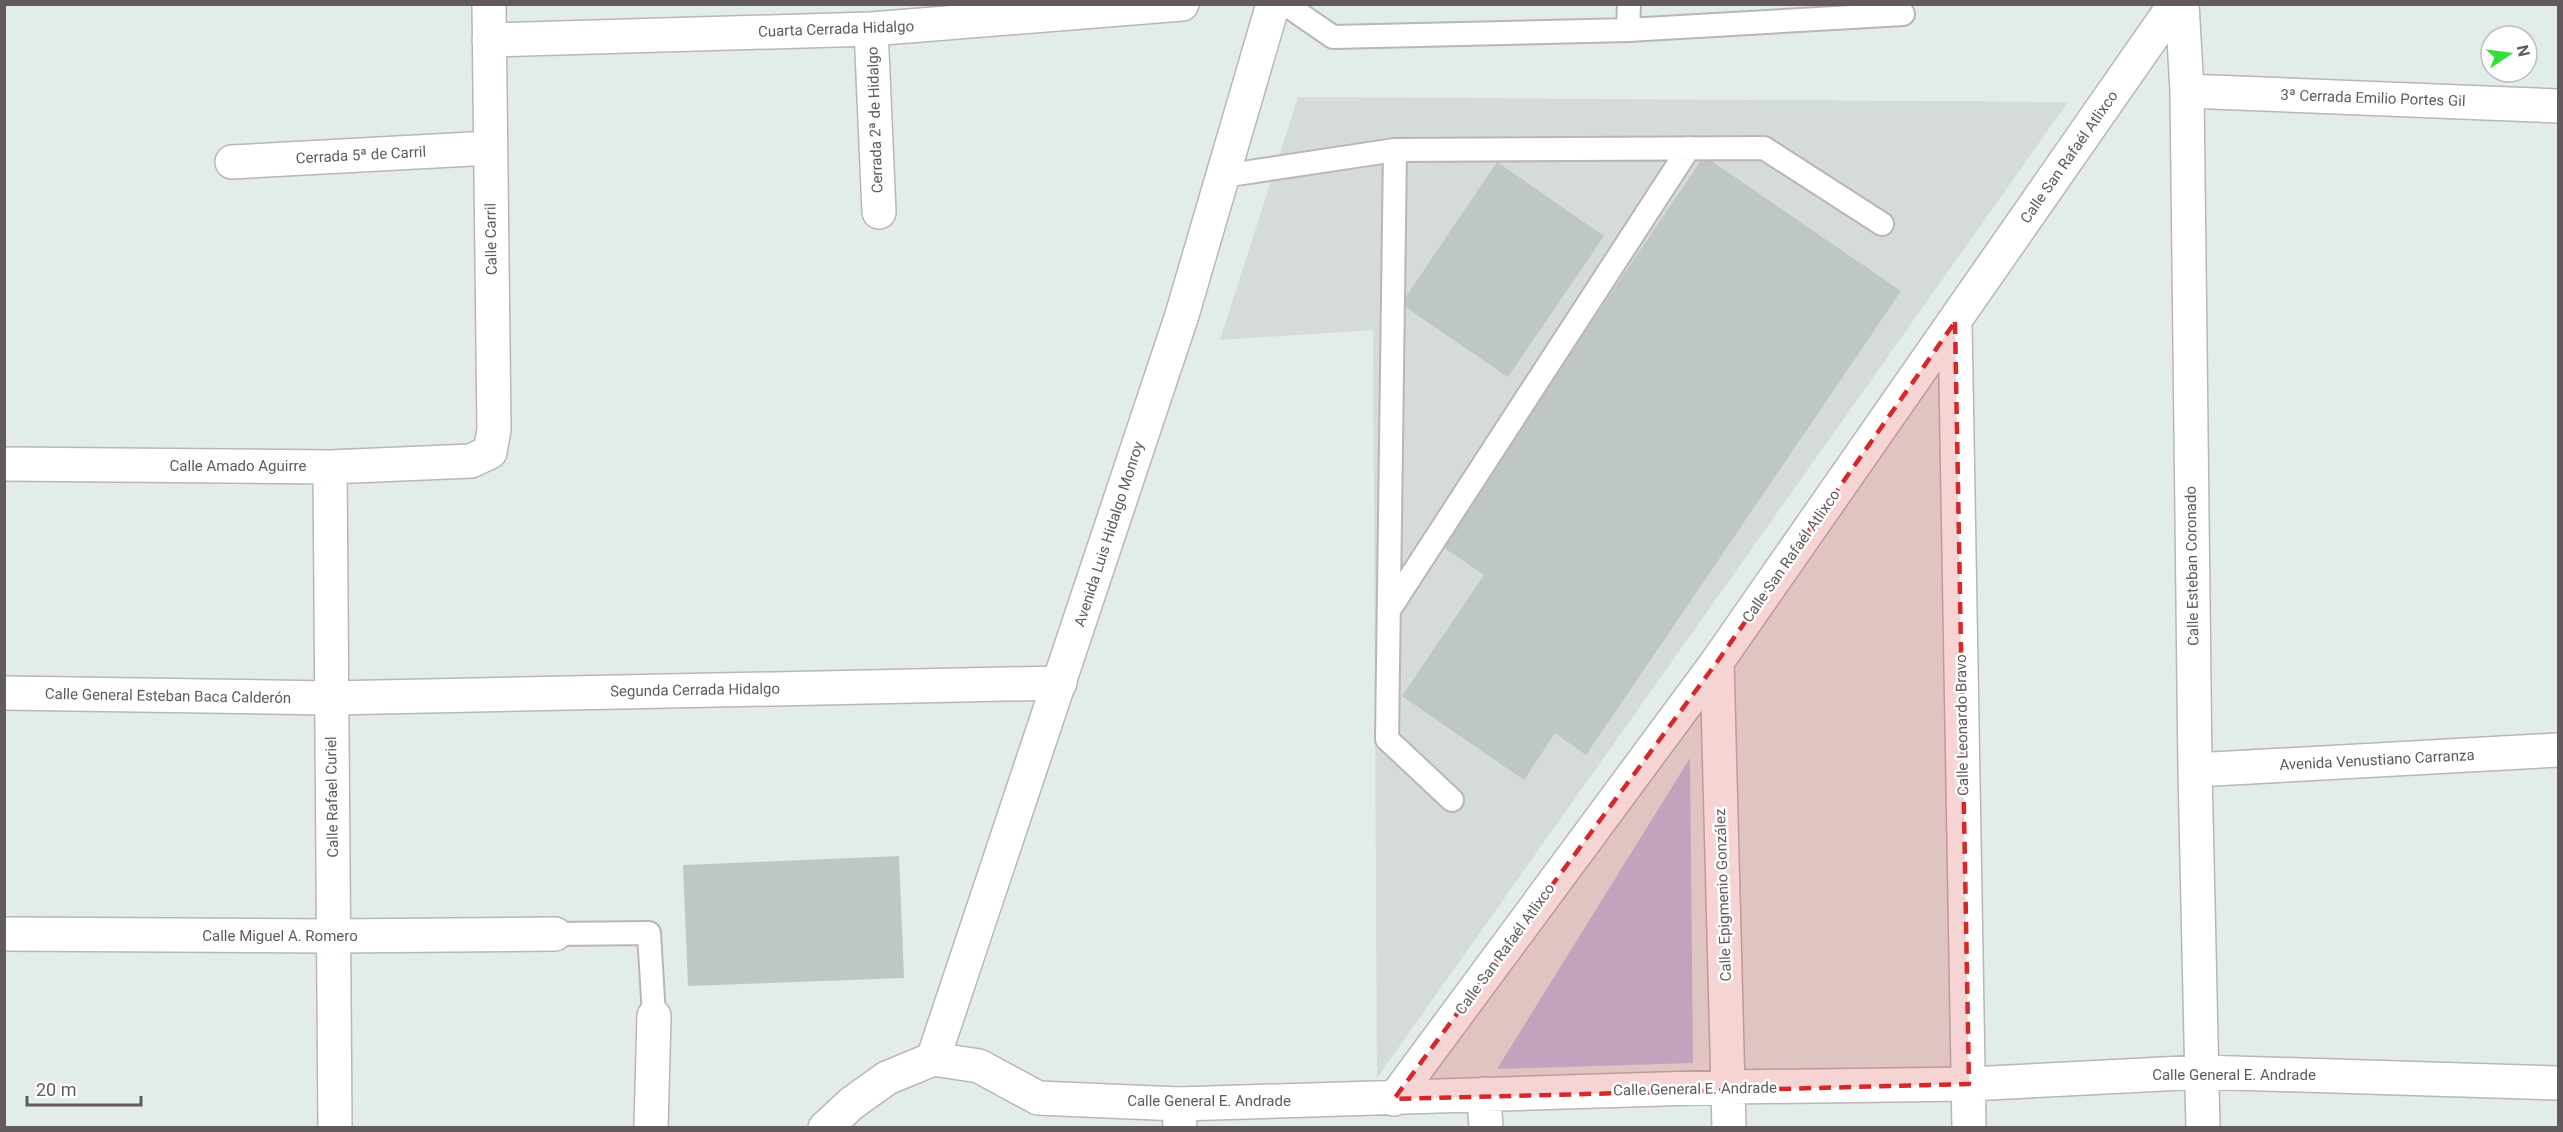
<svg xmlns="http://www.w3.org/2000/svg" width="2563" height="1132" font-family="Roboto,sans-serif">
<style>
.industrial{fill:#d4dbd8}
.green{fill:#bfc1e3}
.building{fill:#bec7c4}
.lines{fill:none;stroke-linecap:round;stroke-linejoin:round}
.lane-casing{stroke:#bcb4b8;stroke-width:26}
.street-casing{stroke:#bcb4b8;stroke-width:36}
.secondary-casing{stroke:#bdb5b9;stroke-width:36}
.lane{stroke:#fff;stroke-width:22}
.street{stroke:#fff;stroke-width:33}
.secondary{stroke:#fff;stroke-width:33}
.marked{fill:#d62828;fill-opacity:0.2;stroke:#d62828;stroke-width:4.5;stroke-dasharray:12 8;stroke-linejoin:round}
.labels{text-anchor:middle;stroke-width:5;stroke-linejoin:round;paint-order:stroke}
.street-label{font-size:15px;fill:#625a5e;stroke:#fff}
</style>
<rect width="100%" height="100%" fill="#e2ece9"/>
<!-- industrial -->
<path class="industrial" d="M1298 97 2068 102 1377 1078 1373 330 1220 340Z"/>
<!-- green -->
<path class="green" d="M1690 758 1693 1063 1497 1069Z"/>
<!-- building -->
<path class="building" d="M1704 156 1901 291 1586 755 1555 733 1524 780 1402 696 1484 575 1440 545Z
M1497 162 1604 236 1508 377 1401 304Z
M899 856 904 978 688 986 683 865Z"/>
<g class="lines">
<!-- lane casing -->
<g class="lane-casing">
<path id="lane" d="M1285 4 1333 37 1628 30 1903 14
M1628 30 1629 4
M1395 150 1387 739 1452 800
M1223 176 1395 150 1764 148 1882 224
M1391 607 1689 148
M555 934 649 933 654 1016"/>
</g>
<!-- street casing -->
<g class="street-casing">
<path id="street" d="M2182 4 2187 91 2195 770 2203 1128
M871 29 879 212
M489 40 871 29 1182 4
M2187 91 2558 106
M232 162 490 148
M1955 322 1969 1128
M4 464 330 467 471 461 490 452 494 430 489 4
M330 467 335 1128
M1717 662 1729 1128
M4 693 331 698 1060 683
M2195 770 2558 750
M4 934 334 936 555 934
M1484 1094 1486 1128
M1394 1099 1717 662 2175 4
M1179 1104 1728 1087 1969 1084 2202 1072 2558 1083
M651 1128 654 1016"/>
</g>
<!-- secondary casing -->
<g class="secondary-casing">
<path id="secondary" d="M933 1059 1182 315 1273 4
M825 1128 852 1103 887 1078 933 1059 979 1066 1038 1098 1179 1104 1180 1128"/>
</g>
<!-- lane -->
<use href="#lane" class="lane"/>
<!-- street -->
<use href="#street" class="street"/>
<!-- secondary -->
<use href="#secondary" class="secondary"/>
</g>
<!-- marked area -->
<path class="marked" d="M1955 322 1969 1084 1394 1099 1717 662Z"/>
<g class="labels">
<!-- street labels -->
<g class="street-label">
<text transform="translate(836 29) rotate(-2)" y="5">Cuarta Cerrada Hidalgo</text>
<text transform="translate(2373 98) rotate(2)" y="5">3ª Cerrada Emilio Portes Gil</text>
<text transform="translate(875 120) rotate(-92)" y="5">Cerrada 2ª de Hidalgo</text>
<text transform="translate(361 155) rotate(-3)" y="5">Cerrada 5ª de Carril</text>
<text transform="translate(2069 157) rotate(-55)" y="5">Calle San Rafaél Atlixco</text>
<text transform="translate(491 239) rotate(-91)" y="5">Calle Carril</text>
<text x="238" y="471">Calle Amado Aguirre</text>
<text transform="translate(1109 534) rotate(-72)" y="5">Avenida Luis Hidalgo Monroy</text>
<text transform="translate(1791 556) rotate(-55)" y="5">Calle San Rafaél Atlixco</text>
<text transform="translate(2192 566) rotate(-91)" y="5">Calle Esteban Coronado</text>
<text transform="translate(695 690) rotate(-1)" y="5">Segunda Cerrada Hidalgo</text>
<text transform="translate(168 696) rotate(1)" y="5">Calle General Esteban Baca Calderón</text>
<text transform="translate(1962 725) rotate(-91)" y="5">Calle Leonardo Bravo</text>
<text transform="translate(2377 760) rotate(-3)" y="5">Avenida Venustiano Carranza</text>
<text transform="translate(332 797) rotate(-91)" y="5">Calle Rafael Curiel</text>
<text transform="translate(1723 895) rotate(-92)" y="5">Calle Epigmenio González</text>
<text x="280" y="941">Calle Miguel A. Romero</text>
<text transform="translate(1505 949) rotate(-54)" y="5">Calle San Rafaél Atlixco</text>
<text x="2234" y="1080">Calle General E. Andrade</text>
<text transform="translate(1695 1089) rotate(-1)" y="5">Calle General E. Andrade</text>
<text x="1209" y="1106">Calle General E. Andrade</text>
</g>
</g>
<!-- border -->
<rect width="2563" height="1132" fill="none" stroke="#625a5e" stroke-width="12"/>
<!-- north arrow -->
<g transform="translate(2509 54) rotate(77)"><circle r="28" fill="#ffffff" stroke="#c0bdbf" stroke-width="1.5"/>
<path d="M0-4.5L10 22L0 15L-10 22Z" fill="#35df37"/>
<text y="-9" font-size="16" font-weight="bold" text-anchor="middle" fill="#625a5e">N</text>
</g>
<!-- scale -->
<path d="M27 1096v9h114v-9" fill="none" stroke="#625a5e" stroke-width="3"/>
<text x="36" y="1096" font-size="18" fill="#625a5e" stroke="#ffffff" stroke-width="4.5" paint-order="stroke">20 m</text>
</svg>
